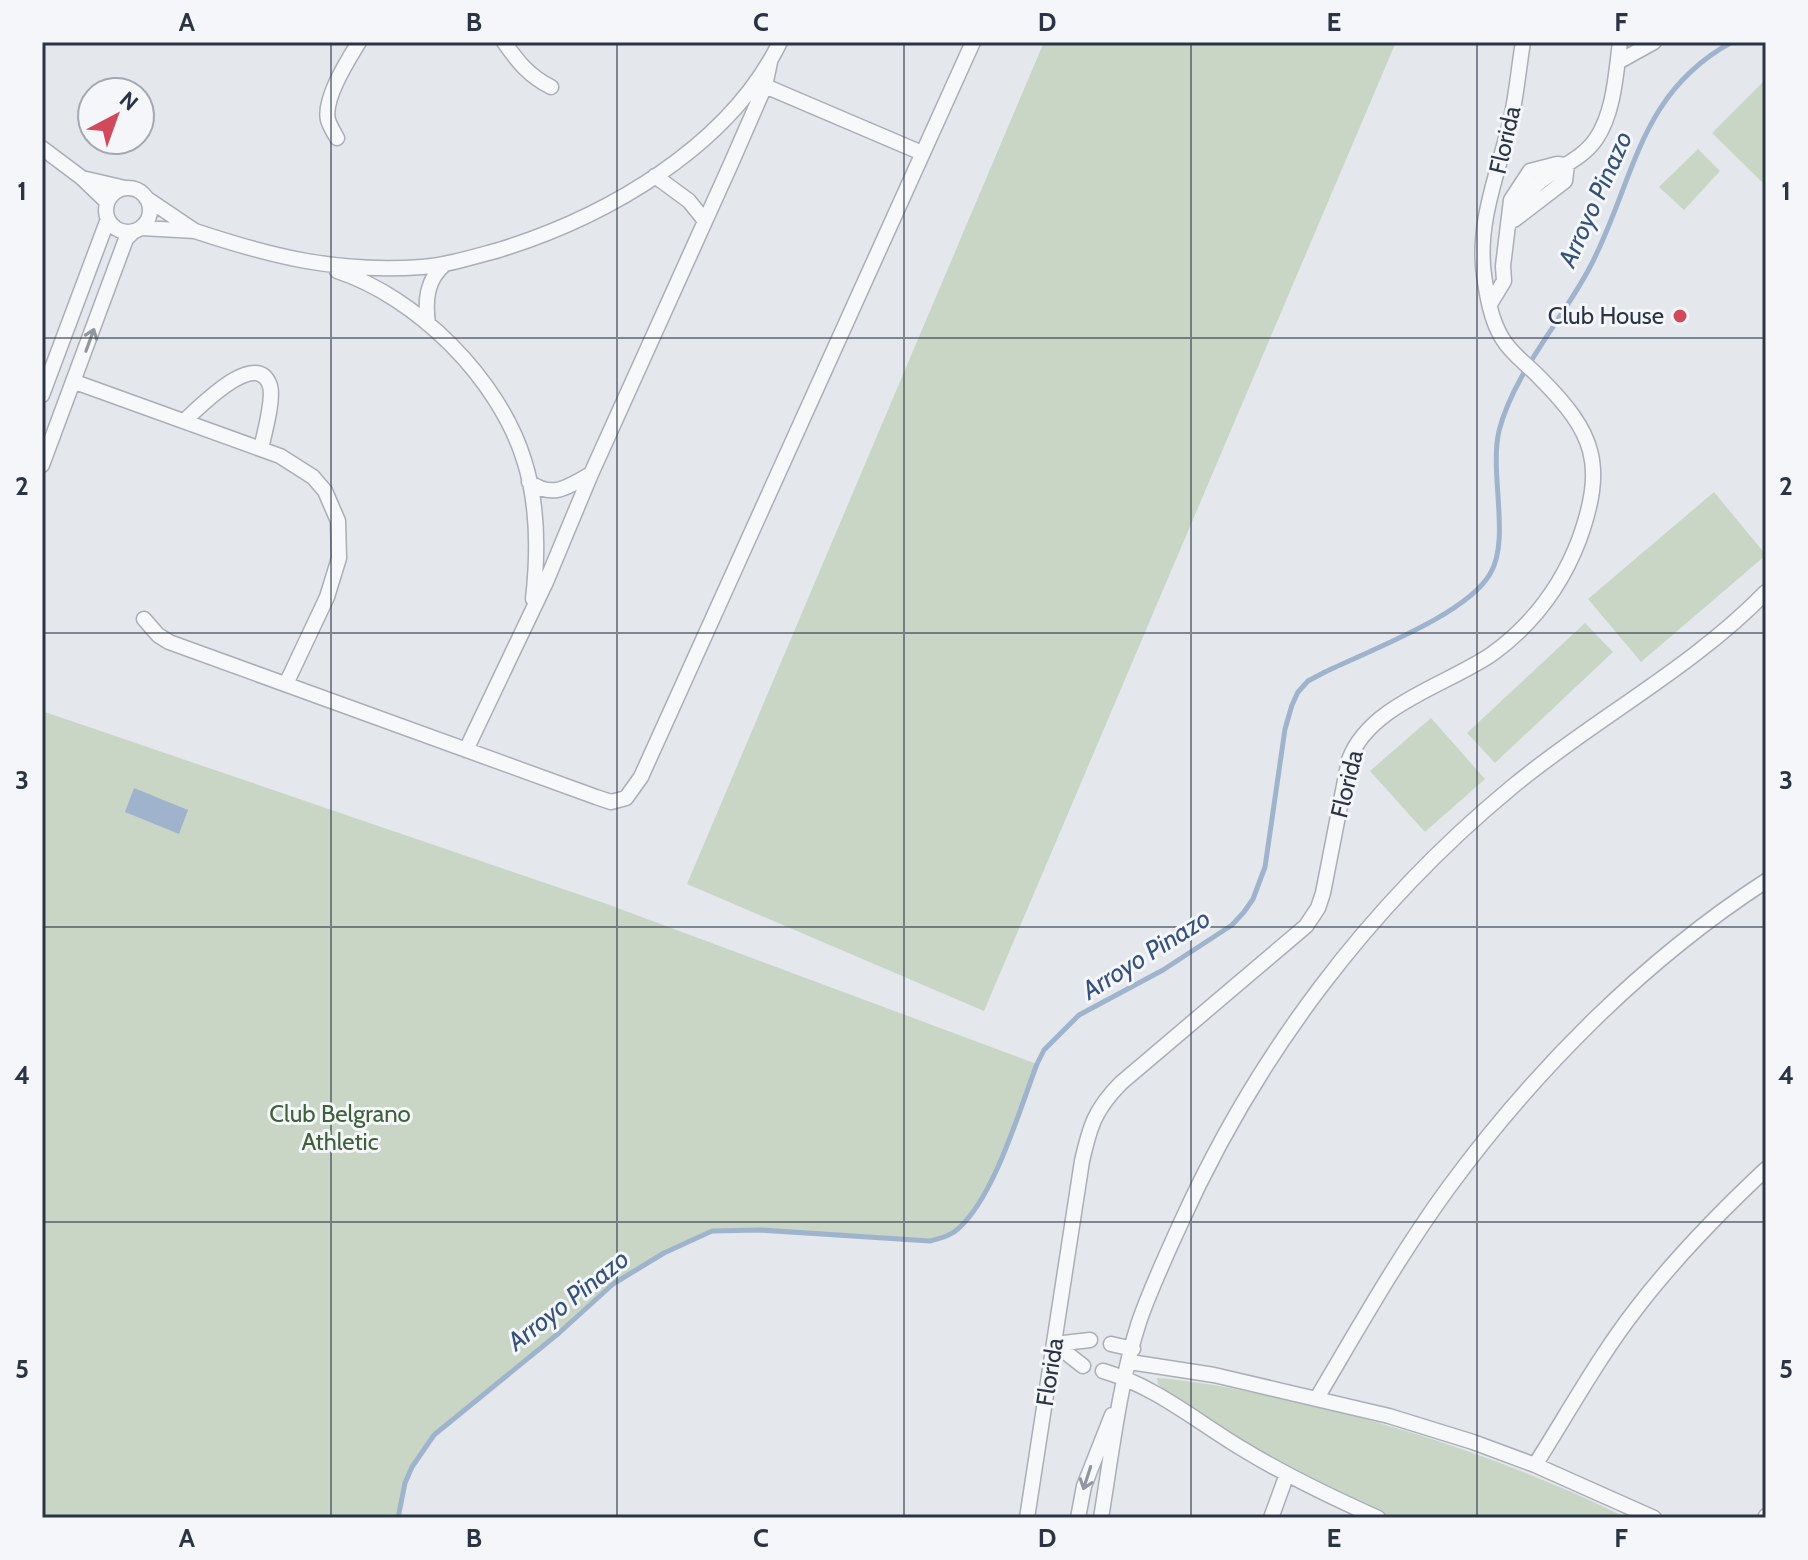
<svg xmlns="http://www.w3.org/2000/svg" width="1808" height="1560" font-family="Cabin,sans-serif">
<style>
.green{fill:#c9d6c5}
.water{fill:#9fb4cc}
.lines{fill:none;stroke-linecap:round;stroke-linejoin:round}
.stream{stroke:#9fb4cc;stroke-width:5}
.street-casing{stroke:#a9aeb7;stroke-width:17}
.street{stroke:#f7f8fa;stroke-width:14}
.oneway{stroke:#9196a0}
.grid{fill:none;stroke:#2b3445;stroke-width:2;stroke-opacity:0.55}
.poi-dot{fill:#d1495b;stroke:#f4f6f9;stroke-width:3}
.labels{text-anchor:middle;stroke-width:6;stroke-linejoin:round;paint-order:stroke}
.street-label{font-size:24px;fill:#2b3445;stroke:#f4f6f9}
.poi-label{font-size:24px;fill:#2b3445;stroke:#f4f6f9;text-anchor:end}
.park-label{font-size:24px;fill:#3f6138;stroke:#f4f6f9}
.water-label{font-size:26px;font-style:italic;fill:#34527a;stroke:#f4f6f9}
.neatline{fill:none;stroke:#2b3445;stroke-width:3}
.grid-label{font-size:26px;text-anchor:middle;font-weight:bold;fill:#2b3445}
</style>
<rect width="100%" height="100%" fill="#e4e7ec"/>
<!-- green -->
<path class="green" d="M1044 42H1396L984 1011 687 884Z
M1766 79V186L1712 133Z
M1698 149 1720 171 1684 210 1659 187Z
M1714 492 1766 555 1641 662 1588 599Z
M1585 623 1613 652 1495 763 1467 733Z
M42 711 604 903 1037 1064C1019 1111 995 1195 959 1228 951 1236 941 1238 930 1241L760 1230 712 1231 664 1253 613 1284 559 1333 434 1435 412 1467 405 1483 398 1518H42Z
M1431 718 1485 779 1425 832 1370 771Z
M1157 1378C1200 1381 1241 1390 1283 1399 1402 1425 1518 1464 1627 1518H1390L1326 1488 1252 1449 1166 1391 1158 1384Z"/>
<!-- water -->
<path class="water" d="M134 788 188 810 179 834 125 812Z"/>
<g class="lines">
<!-- stream -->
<path class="stream" d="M398 1518 405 1483 412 1467 434 1435 559 1333 613 1284 664 1253 712 1231 760 1230 930 1241C941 1238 951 1236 959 1228 995 1195 1019 1111 1037 1064L1044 1050 1079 1015 1163 970 1232 925 1244 912 1253 899 1265 867 1285 729 1292 705 1298 692 1308 681 1325 672C1368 651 1466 615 1490 574 1511 540 1489 473 1499 431 1513 374 1563 319 1590 267 1635 181 1637 94 1732 42"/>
<!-- street casing -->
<g class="street-casing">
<path id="street" d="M504 42C518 62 529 76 551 87
M1618 62 1654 42
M757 86H765L922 153
M337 138C334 133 330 126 328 120 323 99 348 60 359 42
M42 148 82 178
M655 176 689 201 705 221
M106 210a22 22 0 1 1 44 0a22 22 0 1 1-44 0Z
M107 202 82 178 125 188
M1514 220 1565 181 1567 165
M1508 226C1516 211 1523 197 1536 185 1555 168 1581 161 1596 139 1614 113 1616 73 1620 42
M142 228 195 231 146 198
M195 231C273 257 338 273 422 267 448 265 473 257 499 250 606 217 729 147 780 42
M337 271C417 297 499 379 524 460 538 503 538 555 533 599
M1490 304 1504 281 1503 266 1511 200 1530 171 1557 164 1566 165
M428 324C425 301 426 280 445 264
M75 382 280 456 313 477 325 491 338 521 339 558 327 597 286 684
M42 395 108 219
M184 421C197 410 257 346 270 386 274 400 264 434 261 449
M42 465 126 239 134 231
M529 482C554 499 567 487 591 474
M144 619 158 635 169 642 596 797 611 802 626 798 641 777 973 42
M466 750 546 582 591 474 730 166 765 86 770 62
M1055 1344 1083 1366
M1055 1344 1090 1340
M1111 1344 1133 1349
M1130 1362 1214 1375 1389 1416 1473 1442 1535 1465 1654 1518
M1103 1371C1155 1386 1196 1421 1241 1448 1285 1475 1331 1497 1378 1518
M1317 1398C1359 1327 1400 1254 1449 1187 1535 1070 1643 961 1766 881
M1535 1465C1568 1413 1598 1358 1636 1309 1675 1258 1719 1213 1766 1169
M1027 1518 1082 1161C1090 1126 1095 1109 1121 1083L1306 926 1318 908 1323 893 1349 760C1369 705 1447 685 1492 654 1532 625 1561 587 1579 540 1606 465 1595 433 1540 378 1527 364 1512 355 1502 338 1491 320 1487 296 1484 275 1476 221 1501 166 1512 114 1517 90 1519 66 1523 42
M1078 1518 1084 1486 1112 1415
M1101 1518C1111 1457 1120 1380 1139 1322 1150 1290 1165 1258 1179 1227 1255 1057 1368 906 1512 787 1594 719 1691 669 1766 592
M1271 1518 1287 1474
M1765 1518 1766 1516"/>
</g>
<!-- street -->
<use href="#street" class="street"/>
</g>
<!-- one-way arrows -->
<defs><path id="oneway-shaft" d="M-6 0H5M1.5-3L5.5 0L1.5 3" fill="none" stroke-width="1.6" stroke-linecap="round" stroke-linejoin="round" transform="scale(2)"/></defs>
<g class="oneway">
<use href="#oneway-shaft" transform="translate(90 340) rotate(-70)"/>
<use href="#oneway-shaft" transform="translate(1087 1478) rotate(108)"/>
</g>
<!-- grid -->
<path class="grid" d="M331 42V1518M617 42V1518M904 42V1518M1191 42V1518M1477 42V1518M42 338H1766M42 633H1766M42 927H1766M42 1222H1766"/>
<!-- markers -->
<circle class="poi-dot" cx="1680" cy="316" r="8"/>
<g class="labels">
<!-- street labels -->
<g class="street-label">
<text transform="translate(1505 140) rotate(-77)" y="8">Florida</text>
<text transform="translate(1347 784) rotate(-76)" y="8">Florida</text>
<text transform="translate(1050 1372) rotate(-81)" y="8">Florida</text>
</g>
<!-- poi labels -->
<g class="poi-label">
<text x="1664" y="324">Club House</text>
</g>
<!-- park labels -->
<g class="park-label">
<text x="340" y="1122">Club Belgrano<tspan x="340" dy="28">Athletic</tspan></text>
</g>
<!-- water labels -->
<g class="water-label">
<text transform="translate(1595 199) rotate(-66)" y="9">Arroyo Pinazo</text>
<text transform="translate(1146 954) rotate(-32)" y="9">Arroyo Pinazo</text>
<text transform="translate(568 1300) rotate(-38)" y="9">Arroyo Pinazo</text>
</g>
</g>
<!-- border -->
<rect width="1808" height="1560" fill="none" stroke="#f4f6f9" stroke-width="88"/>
<!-- north arrow -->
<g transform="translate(116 116) rotate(41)"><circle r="38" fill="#f4f6f9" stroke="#a4a8b1" stroke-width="2"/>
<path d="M0-6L14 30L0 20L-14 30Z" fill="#d1495b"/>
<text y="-12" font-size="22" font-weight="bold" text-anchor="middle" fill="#2b3445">N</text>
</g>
<rect x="44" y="44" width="1720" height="1472" class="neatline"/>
<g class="grid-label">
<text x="187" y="31">A</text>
<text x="474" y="31">B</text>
<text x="761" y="31">C</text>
<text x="1047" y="31">D</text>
<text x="1334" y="31">E</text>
<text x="1621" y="31">F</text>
<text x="22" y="200">1</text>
<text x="1786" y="200">1</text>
<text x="22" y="495">2</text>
<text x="1786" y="495">2</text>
<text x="22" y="789">3</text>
<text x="1786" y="789">3</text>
<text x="22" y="1084">4</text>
<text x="1786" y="1084">4</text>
<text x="22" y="1378">5</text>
<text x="1786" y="1378">5</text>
<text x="187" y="1547">A</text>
<text x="474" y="1547">B</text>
<text x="761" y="1547">C</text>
<text x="1047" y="1547">D</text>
<text x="1334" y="1547">E</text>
<text x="1621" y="1547">F</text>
</g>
</svg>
